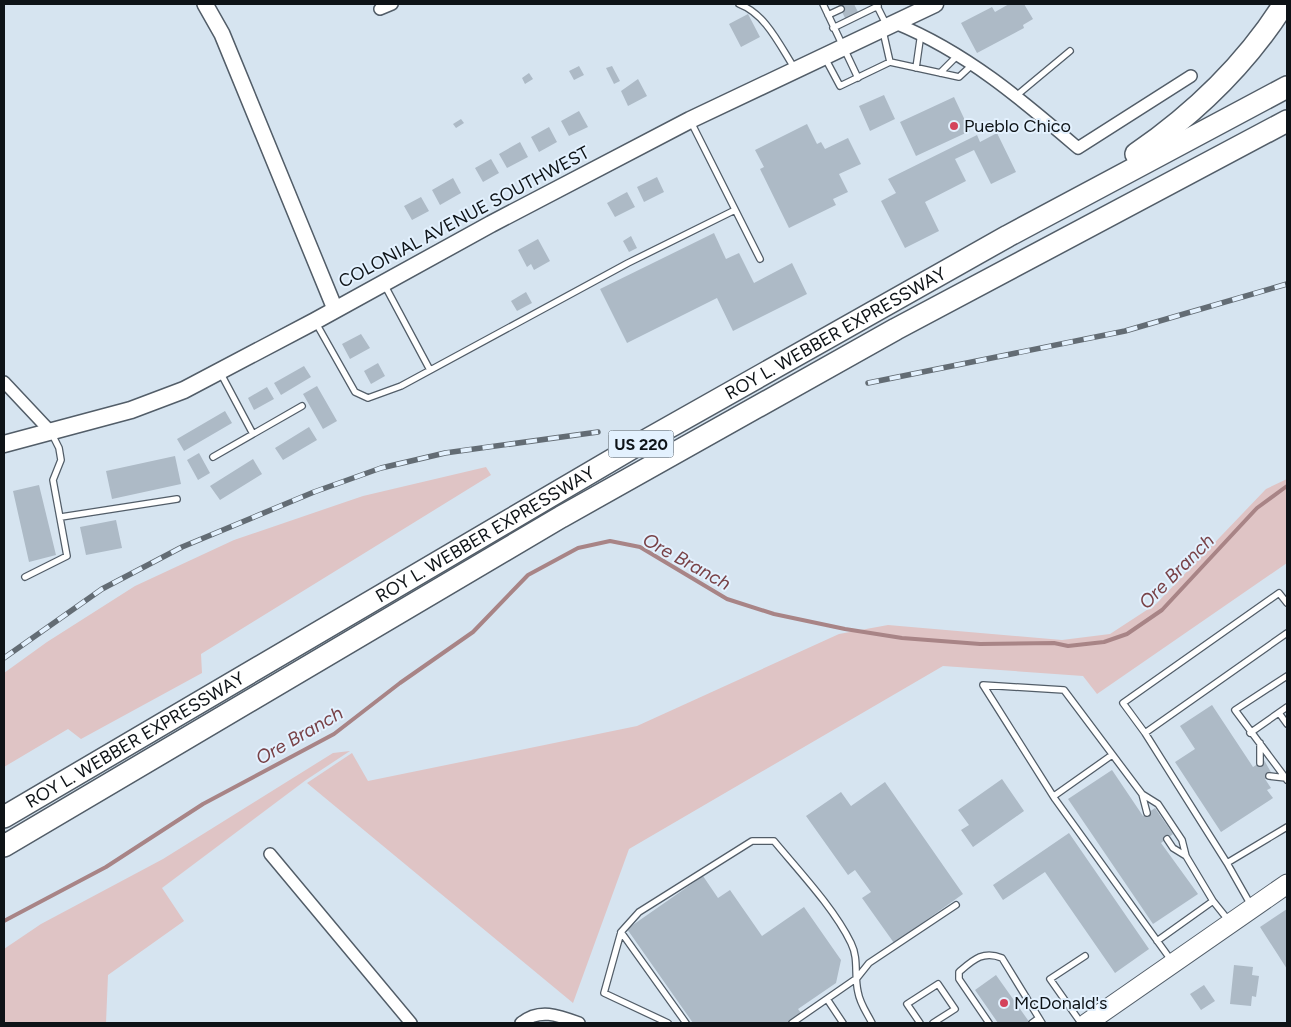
<svg xmlns="http://www.w3.org/2000/svg" width="1291" height="1027" font-family="Figtree,sans-serif">
<style>
.green{fill:#dfc4c5}
.lines{fill:none;stroke-linecap:round;stroke-linejoin:round}
.stream{stroke:#a88486;stroke-width:4}
.building{fill:#adbac6}
.service-casing{stroke:#525d68;stroke-width:8}
.minor-casing{stroke:#525d68;stroke-width:14}
.tertiary-casing{stroke:#525d68;stroke-width:18}
.secondary-casing{stroke:#525d68;stroke-width:19}
.primary-casing{stroke:#525d68;stroke-width:21}
.motorway-casing{stroke:#525d68;stroke-width:24}
.service{stroke:#fff;stroke-width:5.5}
.minor{stroke:#fff;stroke-width:11}
.tertiary{stroke:#fff;stroke-width:15}
.secondary{stroke:#fff;stroke-width:16}
.primary{stroke:#fff;stroke-width:19}
.motorway{stroke:#fff;stroke-width:21}
.rail-casing{stroke:#636c74;stroke-width:5.5}
.rail{stroke:#e3f1fe;stroke-width:4;stroke-dasharray:11;stroke-linecap:butt}
.poi-dot{fill:#d4435c;stroke:#e3f1fe;stroke-width:2}
.labels{text-anchor:middle;stroke-width:4;stroke-linejoin:round;paint-order:stroke}
.shield{fill:#e3f1fe;stroke:#4e565c;stroke-width:1}
.shield-label{font-size:16px;font-weight:bold;fill:#0e1317}
.poi-label{font-size:18px;fill:#0e1317;stroke:#e3f1fe;text-anchor:start}
.street-label{font-size:18px;fill:#0e1317;stroke:#e3f1fe}
.water-label{font-size:19px;font-style:italic;fill:#794247;stroke:#e3f1fe}
</style>
<rect width="100%" height="100%" fill="#d6e4f0"/>
<!-- green -->
<path class="green" d="M486 467 491 475 201 654 202 673 81 739 68 729 4 767V673L47 642 135 586 234 540 363 496Z
M1287 479V563L1097 694 1083 676 943 666 629 849 573 1003 307 783 352 753 368 781 637 726 839 634 888 625 1062 640 1110 634 1156 604 1266 489Z
M350 751 306 780 162 888 184 921 108 975 106 1023H4V949L41 924 163 859 333 753Z"/>
<g class="lines">
<!-- stream -->
<path class="stream" d="M4 921 106 867 203 804 334 734 400 683 473 632 528 575 578 548 610 541 640 547 727 599 774 614 845 629 902 638 980 644 1054 643 1068 646 1104 642 1127 634 1162 610 1257 508 1287 486"/>
</g>
<!-- building -->
<path class="building" d="M838 4H854L859 14 846 20Z
M1009 4H1024L1033 19 1023 25 1024 28 977 53 961 23 992 7 995 12Z
M748 14 760 37 741 47 729 24Z
M579 66 584 75 574 80 569 71Z
M612 66 620 81 614 84 606 68Z
M529 73 533 79 525 84 522 78Z
M638 79 647 96 628 106 621 91Z
M884 95 895 119 870 131 859 106Z
M954 97 970 131 916 156 900 122Z
M579 111 588 127 569 136 561 121Z
M461 119 464 123 456 128 453 124Z
M807 124 817 144 821 142 825 149 848 138 861 164 839 174 848 192 833 199 836 205 789 228 760 169 764 167 755 150Z
M549 127 557 142 539 152 531 137Z
M997 133 1016 172 991 184 974 150 955 159 966 181 925 202 939 231 905 248 881 201 896 193 888 179 977 135 980 142Z
M520 142 528 157 507 168 499 154Z
M491 159 499 173 483 182 475 168Z
M657 177 664 192 644 202 637 187Z
M453 178 461 193 440 205 432 190Z
M627 192 635 207 615 217 607 203Z
M421 197 429 211 412 220 404 206Z
M714 233 726 259 739 253 754 283 792 263 807 294 733 331 717 298 627 343 600 289Z
M631 236 637 248 629 252 623 241Z
M538 239 550 261 534 270 531 264 527 267 518 250Z
M526 292 532 303 517 311 511 301Z
M361 334 370 348 350 359 342 344Z
M378 363 385 376 371 384 364 371Z
M304 366 311 377 281 395 274 383Z
M317 386 337 421 323 429 303 394Z
M267 387 274 399 254 410 248 398Z
M225 411 232 423 184 451 177 439Z
M309 427 317 440 283 460 275 448Z
M199 453 210 473 198 480 187 460Z
M175 456 181 484 112 499 106 471Z
M253 459 262 474 220 500 210 486Z
M39 485 56 555 29 562 13 491Z
M116 520 122 548 86 555 80 527Z
M1212 705 1253 767 1264 760 1272 774 1265 779 1271 788 1267 790 1273 798 1221 832 1175 762 1195 749 1180 726Z
M1112 770 1143 816 1155 808 1173 834 1161 843 1198 894 1153 924 1068 799Z
M1002 779 1024 811 973 847 961 830 969 825 958 810Z
M885 782 963 894 894 943 862 898 871 892 855 870 848 875 806 816 841 792 851 806Z
M1069 833 1149 949 1115 973 1045 872 1003 900 993 885Z
M703 876 718 898 730 890 762 936 804 907 841 960 836 983 798 1009 801 1013 787 1023H693L627 929Z
M1287 909V969L1260 927Z
M1234 965 1253 967 1252 975 1259 976 1256 997 1252 996 1251 1006 1230 1004Z
M996 975 1030 1023H998L975 990Z
M1204 985 1215 1001 1201 1010 1190 994Z"/>
<g class="lines">
<!-- service casing -->
<g class="service-casing">
<path id="service" d="M739 4C766 14 780 46 795 69
M823 4 858 78
M876 4 886 24
M828 15 841 9
M833 28 878 6
M883 31 890 62
M825 58 840 86 890 62 959 77 973 64
M916 68 921 33
M940 73 957 56
M1016 96 1070 51
M691 122 760 259
M384 284 430 370
M316 323 355 392 368 398 401 386 628 263 735 210
M220 372 253 434
M213 457 302 406
M61 517 177 499
M25 577 67 556 53 480 61 460 59 448 52 434
M1287 603 1279 593 1123 703 1145 733 1227 863 1287 827
M1287 676 1235 710 1287 780
M1279 713 1287 724
M1145 733 1287 633
M1250 733 1287 707
M1260 763V743
M1269 776 1286 778
M1142 794 1147 813
M1054 796 1112 755
M1167 839 1173 848 1186 856
M1227 863 1252 907
M1213 901 1229 921
M621 932 686 1023
M1157 941 1213 901 1186 856 1182 840 1158 804 1142 794 1064 690 983 685 1055 799 1171 960
M827 999 843 1023
M668 1023 604 993 621 932 639 912 752 841H774C798 870 834 908 851 943 859 959 854 975 858 992 860 1004 867 1013 872 1023
M792 1023 857 978 869 963 956 905
M920 1023 907 1004 938 984 955 1009 933 1023
M989 1023 959 979V972C973 960 983 950 1002 958L1042 1023
M1032 1023 1039 1018
M1081 1023 1050 979 1085 956"/>
</g>
<!-- minor casing -->
<g class="minor-casing">
<path id="minor" d="M380 9 392 4
M895 23C966 52 1021 99 1078 148L1191 76
M4 382 51 432
M270 854 411 1023
M521 1023C539 1008 558 1015 579 1023"/>
</g>
<!-- tertiary casing -->
<g class="tertiary-casing">
<path id="tertiary" d="M205 4 222 34 335 309"/>
</g>
<!-- secondary casing -->
<g class="secondary-casing">
<path id="secondary" d="M4 444 131 410 184 390 315 321 491 224 690 120 935 4"/>
</g>
<!-- primary casing -->
<g class="primary-casing">
<path id="primary" d="M1087 1023 1287 884"/>
</g>
<!-- motorway casing -->
<g class="motorway-casing">
<g id="motorway">
<path d="M1136 154C1194 114 1246 64 1284 4"/>
<path id="s1" d="M4 817 634 447 1008 236 1287 87"/>
<path d="M4 846 561 517 896 329 1287 121"/>
</g>
</g>
<!-- service -->
<use href="#service" class="service"/>
<!-- minor -->
<use href="#minor" class="minor"/>
<!-- tertiary -->
<use href="#tertiary" class="tertiary"/>
<!-- secondary -->
<use href="#secondary" class="secondary"/>
<!-- primary -->
<use href="#primary" class="primary"/>
<!-- motorway -->
<use href="#motorway" class="motorway"/>
<!-- rail casing -->
<g class="rail-casing">
<path id="rail" d="M868 383 1125 331 1287 284
M4 658 102 589 182 547 314 492 381 468 445 453 598 432"/>
</g>
<!-- rail -->
<use href="#rail" class="rail"/>
</g>
<!-- markers -->
<g class="poi-dot">
<circle cx="954" cy="126" r="5"/>
<circle cx="1004" cy="1003" r="5"/>
</g>
<g class="labels">
<!-- shield labels -->
<rect class="shield" x="608.5" y="430.5" width="65" height="27" rx="4"/>
<g class="shield-label">
<text x="641" y="450">US 220</text>
</g>
<!-- poi labels -->
<g class="poi-label">
<text x="964" y="132">Pueblo Chico</text>
<text x="1014" y="1009">McDonald's</text>
</g>
<!-- street labels -->
<g class="street-label">
<text transform="translate(464 217) rotate(-28)" y="6">COLONIAL AVENUE SOUTHWEST</text>
<text dy="6" stroke="none"><textPath href="#s1" startOffset="962">ROY L. WEBBER EXPRESSWAY</textPath></text>
<text dy="6" stroke="none"><textPath href="#s1" startOffset="558">ROY L. WEBBER EXPRESSWAY</textPath></text>
<text dy="6" stroke="none"><textPath href="#s1" startOffset="152">ROY L. WEBBER EXPRESSWAY</textPath></text>
</g>
<!-- water labels -->
<g class="water-label">
<text transform="translate(687 561) rotate(29)" y="7">Ore Branch</text>
<text transform="translate(1176 571) rotate(-45)" y="7">Ore Branch</text>
<text transform="translate(299 735) rotate(-30)" y="7">Ore Branch</text>
</g>
</g>
<!-- border -->
<rect width="1291" height="1027" fill="none" stroke="#0e1317" stroke-width="10"/>
</svg>
